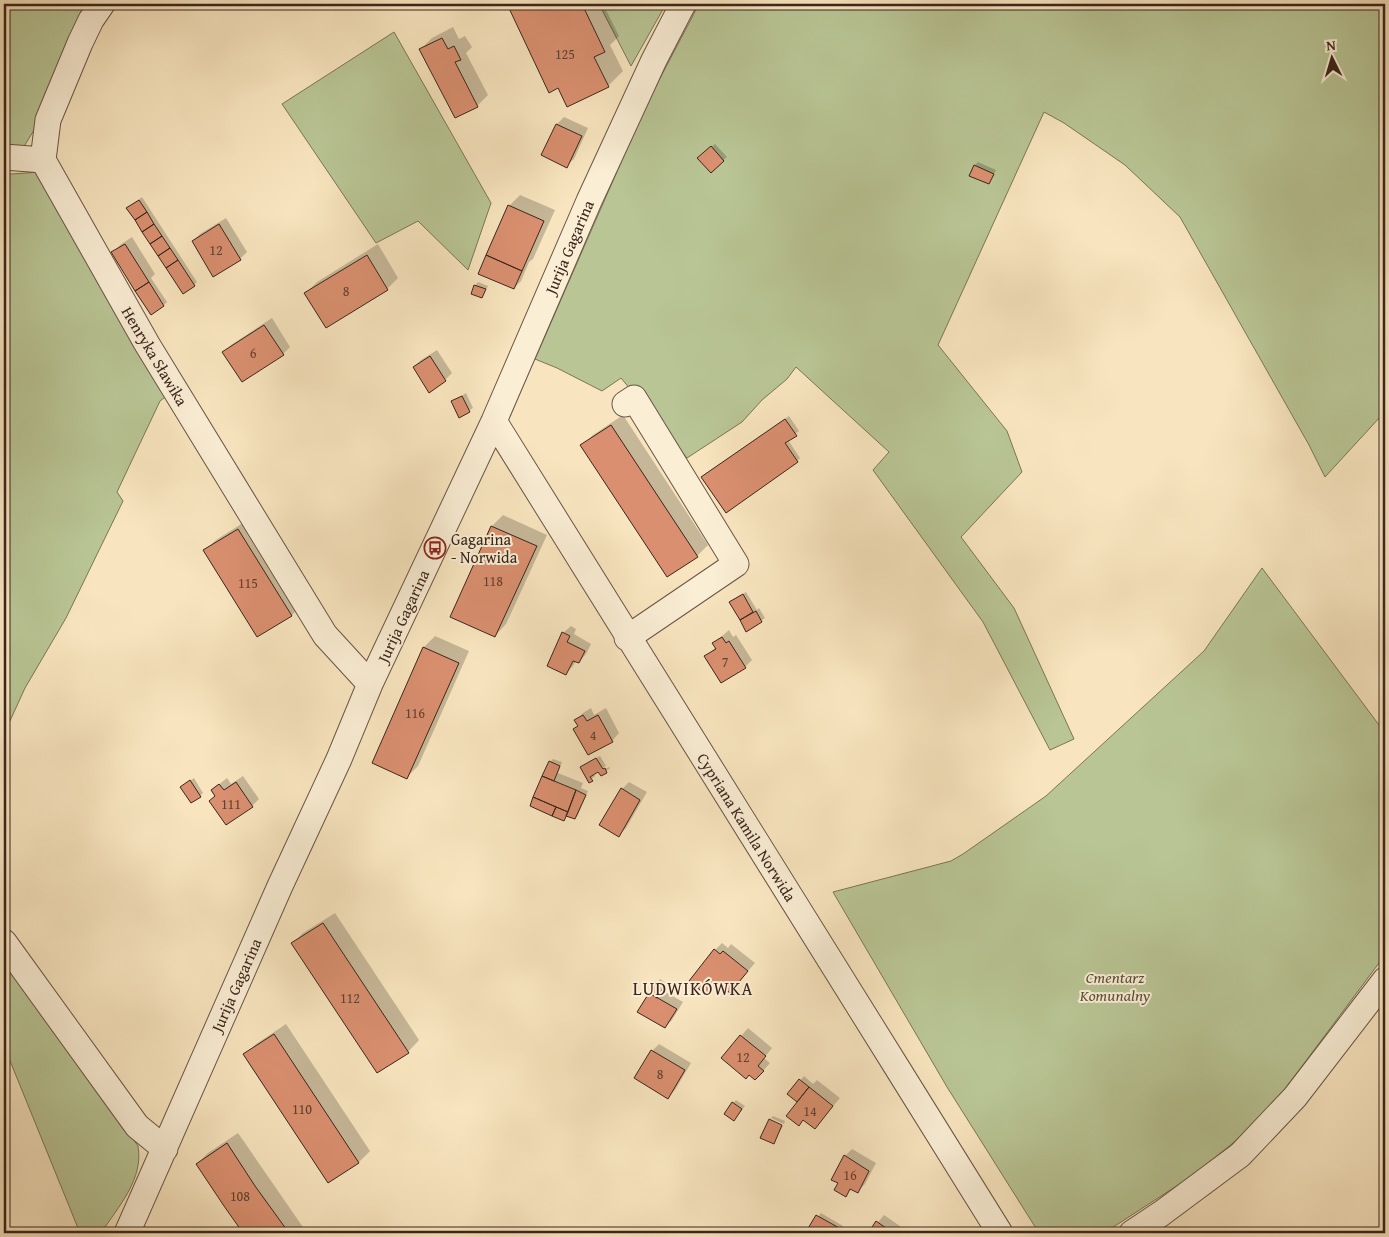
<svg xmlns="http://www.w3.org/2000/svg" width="1389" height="1237" font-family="'Gentium Book Plus',serif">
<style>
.green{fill:#b9c595;stroke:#7a7558}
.shadow{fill:#0003}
.building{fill:#da9070;stroke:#3b251c}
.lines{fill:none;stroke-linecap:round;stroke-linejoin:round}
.minor-casing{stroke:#6a5545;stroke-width:27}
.minor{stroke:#faeed5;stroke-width:25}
.labels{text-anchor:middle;stroke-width:4;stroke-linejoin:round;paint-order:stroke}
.number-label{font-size:14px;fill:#634031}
.street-label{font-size:16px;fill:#3b251c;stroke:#faeed5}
.poi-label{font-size:16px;fill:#3b251c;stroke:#faeed5;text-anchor:start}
.park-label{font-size:16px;font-style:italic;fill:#5a4d3a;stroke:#faeed5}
.neighbourhood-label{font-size:18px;letter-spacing:1px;fill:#3b251c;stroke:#faeed5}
</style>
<rect width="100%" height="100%" fill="#f8e5bf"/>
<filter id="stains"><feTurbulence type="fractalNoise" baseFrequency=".004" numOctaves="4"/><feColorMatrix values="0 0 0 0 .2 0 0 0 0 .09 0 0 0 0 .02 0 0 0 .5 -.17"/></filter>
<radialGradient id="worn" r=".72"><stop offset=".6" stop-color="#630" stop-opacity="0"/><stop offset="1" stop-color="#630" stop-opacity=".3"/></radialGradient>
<!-- green -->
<path class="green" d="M4 4H94L39 122 23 148 4 146Z
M599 4H666L631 66Z
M699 4H877L879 5 886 4H1385V413L1381 416 1325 477 1309 445 1180 217 1125 165 1064 123 1044 112 938 345 1007 431 1022 472 961 537 1014 608 1074 739 1050 750 983 622 873 470 889 452 796 367 787 379 762 400 742 422 687 458 621 378 602 391 557 368 535 359 647 103Z
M394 32 491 203 468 270 418 221 376 243 282 104Z
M40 172 168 395 160 401 117 492 123 501 66 618 25 688 9 723 4 725V173L12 174Z
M1262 568 1385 733V955L1282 1093 1238 1139 1192 1176 1104 1233H1039L947 1087 833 892 951 861 963 854 1046 796 1204 651Z
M4 953 138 1146C144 1179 118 1207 101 1233H80L4 1046Z"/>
<!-- shadow -->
<path class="shadow" d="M508 4H603L619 36 610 45 623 71 608 86 559 87 550 91Z
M453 27 459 39 465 36 472 47 466 53 488 95 477 106 421 49 432 38Z
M564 117 588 128 574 159 566 166 542 155 557 124Z
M715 144 727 157 711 171 702 154Z
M978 162 996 170 989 183 975 165Z
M520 195 555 210 533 259 529 262 521 281 514 288 509 206Z
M142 197 197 282 194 285 128 208Z
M226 218 247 252 240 259 193 241 200 234Z
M132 237 155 274 151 278 167 302 164 305 113 253 120 245Z
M378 244 398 278 387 289 326 326 306 293 317 282Z
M478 282 488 286 482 297 475 286Z
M272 318 290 347 283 354 224 352 231 345Z
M437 350 452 373 445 380 414 367 421 360Z
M466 393 473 408 460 416 452 402Z
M623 415 708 545 697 556 668 575 582 446 593 435Z
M789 416 799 431 788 440 800 458 797 461 705 474Z
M503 515 547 535 506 624 495 636 452 616 492 526Z
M249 519 303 604 292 615 258 635 204 551 216 540Z
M746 592 757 610 759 608 765 618 747 630 730 602Z
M571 626 576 629 574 634 591 644 586 654 579 662 576 661 573 666 566 673 563 633Z
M729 630 733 637 736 635 752 660 745 667 706 656 716 647 714 643Z
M435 636 469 651 418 766 407 777 373 762 424 647Z
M591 708 594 715 606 708 619 733 612 741 575 729 579 725 576 720 583 713Z
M600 756 606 766 602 768V771L609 767 610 768 601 775 599 771 594 774 595 776 589 781 585 764Z
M553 759 562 762 558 773 583 783 581 788 588 791 578 815 575 818 568 815 564 819 531 806 550 762Z
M243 776 259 799 252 806 216 796 212 790 227 778 231 784Z
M194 778 203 793 200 796 185 784Z
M629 782 647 792 626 828 619 835 622 789Z
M335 913 419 1040 408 1052 377 1072 292 944 303 933Z
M722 943 728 948 731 944 755 963 730 992 717 981 713 986 715 950Z
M660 979 666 983 662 990 683 1002 672 1020 665 1027 639 1012Z
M286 1024 370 1151 359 1162 329 1181 245 1055 256 1044Z
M748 1028 772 1048 764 1058 770 1063 763 1071 723 1057Z
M659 1044 691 1063 675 1090 668 1097 652 1051Z
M804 1076 813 1084 817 1080 840 1098 815 1128 803 1097 789 1094Z
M736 1100 745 1106 734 1120 733 1103Z
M773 1116 785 1121 784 1124 771 1118Z
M769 1121 783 1126 774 1142Z
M238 1133 307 1233H245L197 1164 208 1153Z
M852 1149 876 1163 865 1184 857 1192 852 1189 845 1195 840 1182 845 1156Z
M821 1213 843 1226 839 1233H815L809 1230Z
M884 1215 910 1233H869Z"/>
<!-- building -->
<path class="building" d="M507 4H582L605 52 594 57 609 87 567 107 558 88 549 93Z
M442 38 448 49 454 46 461 60 455 62 478 107 455 118 419 49Z
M556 124 582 136 567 168 541 155Z
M711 146 724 161 711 173 697 158Z
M974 165 994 174 989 184 969 176Z
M139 200 147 212 135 220 126 208Z
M508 205 544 221 522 271 486 255Z
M147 212 154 224 142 232 135 220Z
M154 224 162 236 150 244 142 232Z
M219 224 241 260 213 277 192 241Z
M162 236 170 248 158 256 150 244Z
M125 244 149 282 135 291 111 252Z
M170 248 178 260 166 268 158 256Z
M367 255 388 290 326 328 304 293Z
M486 255 522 271 514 289 478 274Z
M178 260 195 286 183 294 166 268Z
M149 282 164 306 151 315 135 291Z
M474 285 486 289 482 298 471 294Z
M264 325 284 355 242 382 222 352Z
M430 356 446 381 429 393 413 367Z
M462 396 470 412 459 418 451 401Z
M785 419 797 436 785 443 798 462 726 513 701 477Z
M611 425 698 557 667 577 580 445Z
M491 526 537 546 495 637 450 617Z
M238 529 292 616 257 637 203 550Z
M743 594 753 612 740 620 729 602Z
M756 611 762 622 746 632 740 620Z
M562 632 570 636 567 642 585 651 579 663 573 661 566 675 547 666Z
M722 637 726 643 729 641 746 668 721 683 704 656 716 649 712 643Z
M423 647 459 663 407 779 372 763Z
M583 715 587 721 598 715 613 742 588 755 573 729 578 726 574 720Z
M596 758 603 769 605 768 607 773 601 776 598 772 590 777 593 781 589 783 580 767Z
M549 761 560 766 554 781 542 776Z
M542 776 576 790 568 812 533 797Z
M190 780 201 797 191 803 180 787Z
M236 782 253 807 226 825 209 801 215 796 211 790 219 784 224 790Z
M621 788 640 800 619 837 599 825Z
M576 790 586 795 575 819 566 816Z
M533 797 556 807 552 816 530 806Z
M556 807 568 812 564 821 552 816Z
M323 923 409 1053 377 1073 291 943Z
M714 949 720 954 723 951 748 971 730 993 716 982 706 995 689 981Z
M655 982 664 986 657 998 649 993Z
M649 993 677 1009 665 1028 637 1012Z
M274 1034 359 1163 328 1183 243 1054Z
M740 1035 766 1056 758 1066 764 1071 755 1080 749 1075 746 1079 721 1058Z
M651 1050 685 1070 668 1099 634 1078Z
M799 1079 809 1087 797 1102 787 1094Z
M809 1087 833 1106 815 1129 803 1120 799 1126 786 1116Z
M732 1102 742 1109 734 1121 724 1114Z
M769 1119 782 1125 774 1144 760 1138Z
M227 1143 255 1186 289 1233H243L224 1206 196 1164Z
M844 1155 869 1171 858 1193 850 1189 846 1197 834 1190 838 1183 831 1180Z
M816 1215 841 1229 839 1233H813L807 1230Z
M876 1221 893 1233H868Z"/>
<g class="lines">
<!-- minor casing -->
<g class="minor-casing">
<path id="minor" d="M102 4 91 20 80 43 48 120 43 160 147 344 325 635 370 684
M4 157 43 160
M625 404 634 398 736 564 627 638
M494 421C661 693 832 962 1000 1233
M4 942 137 1126 165 1149
M127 1233 280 886 339 759 370 684 494 421 589 201 654 60 683 4
M1132 1233 1162 1213 1240 1155 1295 1097 1385 980"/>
</g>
<!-- minor -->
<use href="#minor" class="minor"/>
</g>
<!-- icons -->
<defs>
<g id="bus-ring" transform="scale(1.125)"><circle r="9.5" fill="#faeed5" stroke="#8f2418" stroke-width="1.5"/><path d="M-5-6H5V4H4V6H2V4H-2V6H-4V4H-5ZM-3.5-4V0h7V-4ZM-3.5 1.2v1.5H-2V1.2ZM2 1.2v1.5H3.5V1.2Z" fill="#8f2418"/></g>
</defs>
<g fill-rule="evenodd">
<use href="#bus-ring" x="435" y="548"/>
</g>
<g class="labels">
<!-- number labels -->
<g class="number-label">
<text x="565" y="59">125</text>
<text x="216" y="255">12</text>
<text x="346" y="296">8</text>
<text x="253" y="358">6</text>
<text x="493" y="586">118</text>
<text x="248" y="588">115</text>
<text x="725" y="667">7</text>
<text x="415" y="718">116</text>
<text x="593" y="740">4</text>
<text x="231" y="809">111</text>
<text x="350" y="1003">112</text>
<text x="743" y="1062">12</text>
<text x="660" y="1079">8</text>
<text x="302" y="1114">110</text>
<text x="810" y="1116">14</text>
<text x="850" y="1180">16</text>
<text x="240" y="1201">108</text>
</g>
<!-- street labels -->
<g class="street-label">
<text transform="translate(569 247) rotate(-67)" y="6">Jurija Gagarina</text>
<text transform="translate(155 356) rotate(59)" y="6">Henryka Sławika</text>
<text transform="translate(403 616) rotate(-65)" y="6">Jurija Gagarina</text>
<text transform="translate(747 827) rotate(58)" y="6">Cypriana Kamila Norwida</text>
<text transform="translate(236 985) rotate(-66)" y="6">Jurija Gagarina</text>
</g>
<!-- poi labels -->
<g class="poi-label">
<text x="451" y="545">Gagarina<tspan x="451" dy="18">- Norwida</tspan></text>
</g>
<!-- park labels -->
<g class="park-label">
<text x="1115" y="983">Cmentarz<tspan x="1115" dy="18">Komunalny</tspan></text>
</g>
<!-- neighbourhood labels -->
<g class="neighbourhood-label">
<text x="693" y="995">LUDWIKÓWKA</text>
</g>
</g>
<!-- margin -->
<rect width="1389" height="1237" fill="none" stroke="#f8e5bf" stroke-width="20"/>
<rect x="5" y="5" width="1379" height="1227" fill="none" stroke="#3b251c" stroke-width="2.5"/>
<rect x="10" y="10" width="1369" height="1217" fill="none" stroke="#3b251c"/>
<!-- north arrow -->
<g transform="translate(1332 58) rotate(355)" stroke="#faeed5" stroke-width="4" paint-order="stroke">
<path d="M0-4L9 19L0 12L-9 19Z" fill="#3b251c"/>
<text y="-8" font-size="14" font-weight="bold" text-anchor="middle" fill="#3b251c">N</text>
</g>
<rect width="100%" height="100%" filter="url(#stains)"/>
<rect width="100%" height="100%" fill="url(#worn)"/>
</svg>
